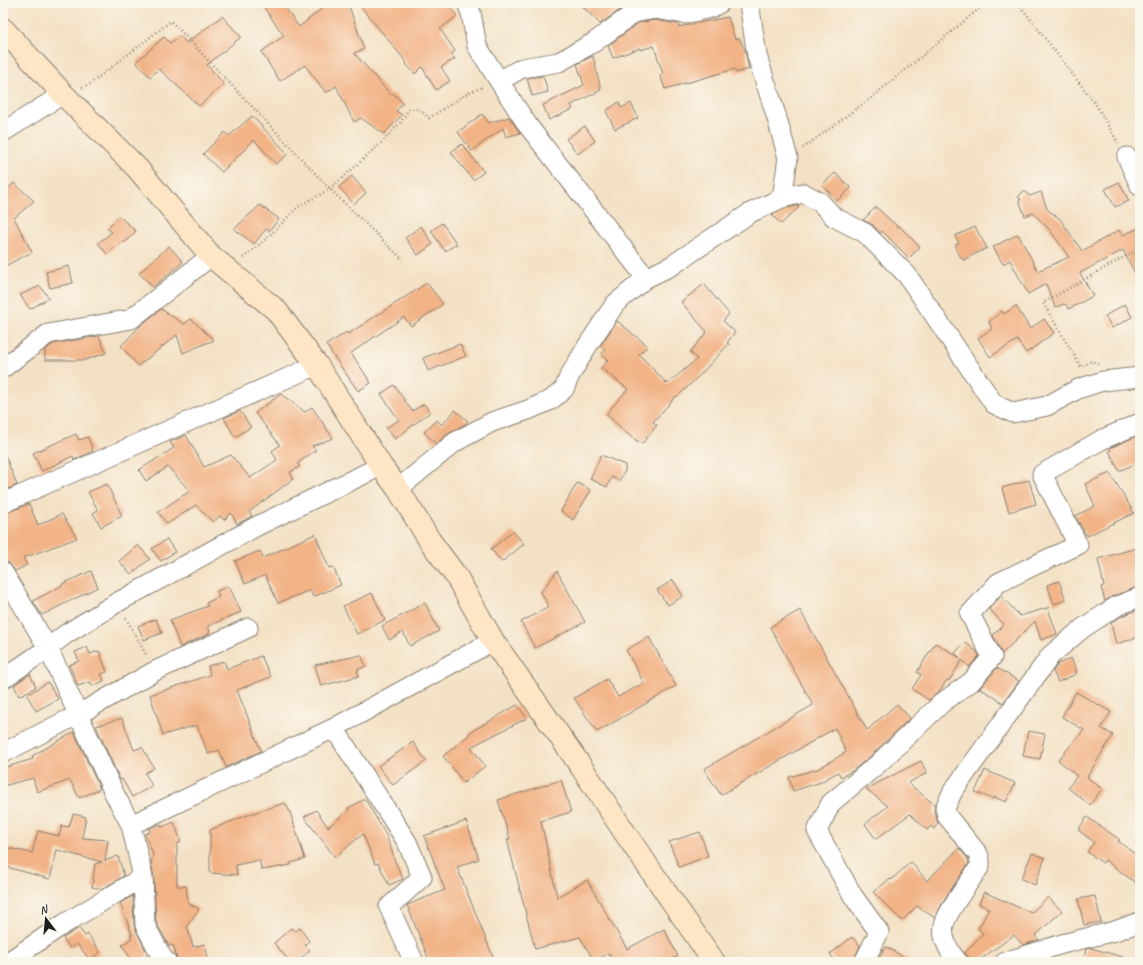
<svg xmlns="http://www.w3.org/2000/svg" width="1143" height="965" font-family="Caveat,sans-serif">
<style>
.building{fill:#f2b386}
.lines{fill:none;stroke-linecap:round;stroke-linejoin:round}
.minor-casing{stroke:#887e70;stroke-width:21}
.secondary-casing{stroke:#887e70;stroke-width:24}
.path{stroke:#887e70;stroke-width:2.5;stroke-dasharray:1 3;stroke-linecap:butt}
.minor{stroke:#fff;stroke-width:19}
.secondary{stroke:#fde5c5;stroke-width:22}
</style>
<rect width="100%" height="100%" fill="#fbf7ec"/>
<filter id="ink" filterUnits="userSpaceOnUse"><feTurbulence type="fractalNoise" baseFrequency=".025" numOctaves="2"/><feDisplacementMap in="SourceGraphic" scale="8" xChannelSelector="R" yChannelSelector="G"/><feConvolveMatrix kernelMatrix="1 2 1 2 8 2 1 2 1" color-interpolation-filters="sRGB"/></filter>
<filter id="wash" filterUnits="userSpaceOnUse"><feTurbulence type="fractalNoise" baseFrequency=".012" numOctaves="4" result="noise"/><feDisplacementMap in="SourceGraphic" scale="16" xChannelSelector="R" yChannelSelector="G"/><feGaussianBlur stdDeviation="0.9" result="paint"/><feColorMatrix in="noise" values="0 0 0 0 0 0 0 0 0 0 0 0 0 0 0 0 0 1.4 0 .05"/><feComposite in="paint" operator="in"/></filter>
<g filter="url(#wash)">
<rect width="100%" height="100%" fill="#f3e1c5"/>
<g id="blocks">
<!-- building -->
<path class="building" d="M261 3H282L299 27 329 3H348L364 49 354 53 391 95 393 93 403 103 396 111 402 115 384 134 361 118 354 122 336 86 326 93 305 65 280 81 261 52 284 36Z
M358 3H447L457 16 440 29 455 51 451 54 455 59 441 67 450 81 436 90 422 67 415 74 406 64 407 63Z
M579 3H622L624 7 600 24Z
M222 16 241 37 207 65 224 84 199 106 159 69 150 77 136 62 164 37 170 43 180 36 187 43Z
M728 17 735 39 739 38 745 50 749 69 736 73 735 69 665 89 660 75 663 74 654 46 640 50V48L613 58 608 46 638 23 655 20 678 24 679 27Z
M593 56 601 90 571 105 573 109 549 120 543 105 584 85 577 64Z
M543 76 548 92 532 96 527 78Z
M619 102 621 108 631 103 638 118 615 129 606 111Z
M482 114 489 123 509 117 520 133 506 137 503 128 472 151 458 132Z
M252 116 288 154 276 164 254 140 222 172 203 154 225 132 229 136Z
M585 126 595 141 578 154 566 139Z
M462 144 484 172 473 180 451 152Z
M835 173 851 188 837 201 822 185Z
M352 176 366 193 354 204 339 187Z
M1119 182 1129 201 1115 207 1105 189Z
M14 183 34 201 14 218 32 252 3 267V193Z
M1024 191 1030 196 1041 192 1047 209 1060 219 1082 251 1119 230 1122 235 1140 228V283L1123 250 1080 273 1093 296 1069 309 1065 304 1055 307 1046 284 1028 294 1010 260 1003 264 993 247 1018 234 1038 271 1069 257 1049 229 1033 213 1025 216 1019 200 1021 199 1018 197Z
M260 205 279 219 269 231 266 229 254 244 234 229Z
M798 206 799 207 781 224 772 215 786 208Z
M876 207 898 227 899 226 920 247 909 258 882 231 880 233 873 225 863 220Z
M119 216 136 231 124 243 122 241 107 254 98 243 112 232 107 228Z
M442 223 457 244 445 251 431 231Z
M421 226 433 244 418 255 405 238Z
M975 227 987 248 963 260 956 250V244L959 243 955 236Z
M169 246 183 262 153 287 139 273Z
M69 266 73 283 50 288 46 272Z
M427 283 443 304 411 326 404 317 351 353 371 383 358 391 326 345 347 332 348 334Z
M704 284 729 314 723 321 735 332 727 343 729 344 697 378 677 397 676 396 653 422 657 425 642 444 631 437 606 414 628 389 601 368 608 360 601 355 605 350 600 346 617 321 648 346 639 354 667 384 697 359 690 352 707 332 681 302Z
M40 286 49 298 30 309 20 295Z
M1125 304 1132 317 1112 328 1105 316Z
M1016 306 1030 329 1044 319 1054 333 1026 353 1017 340 990 357 978 338 992 329 989 322 1002 311 1004 314Z
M161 309 184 324 191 319 214 340 183 353 177 335 138 366 121 346 140 326Z
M99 336 106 353 85 360H45V350L53 344Z
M460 344 466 356 428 371 423 358Z
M394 385 412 411 424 404 430 412 395 439 386 428 399 420 381 394Z
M281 394 305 412 312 407 333 438 312 446 316 450 298 463 299 467 290 472 293 479 249 512 252 516 237 524 231 513 224 520 220 516 213 522 196 505 167 524 158 512 190 491 168 467 146 481 139 470 174 448 170 442 186 435 204 467 231 455 250 478 277 460 272 451 280 445 255 413Z
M455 410 468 421 465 424 448 434 436 444 424 432 437 420 442 425Z
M240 411 251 427 235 437 224 418Z
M76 434 79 440 88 437 93 451 74 460 73 456 42 471 33 453Z
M1137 436 1140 440V462L1119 471 1109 451 1111 450 1110 448Z
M3 450 17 485 3 491Z
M601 455 625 465V471L619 481 612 477 607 487 590 479Z
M1110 473 1134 513 1087 536 1075 516 1095 506 1085 484Z
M1029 480 1036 504 1009 512 1002 488Z
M577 483 591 490 573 520 561 511Z
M107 484 122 516 101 527 93 513 98 510 88 492Z
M29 504 38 525 62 514 77 538 23 558 27 565 15 571 9 563 3 561V514Z
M513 531 524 544 502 562 491 549Z
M315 534 329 568 333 567 341 585 313 597 310 590 278 603 265 575 245 584 235 561 260 551 263 558Z
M167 539 175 552 161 561 152 549Z
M138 545 150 559 131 574 119 561Z
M1140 547V586L1113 596 1105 601 1101 587 1104 586 1098 559Z
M91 571 98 587 42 615 33 601 63 585 62 584Z
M557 571 585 622 535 648 521 622 549 607 541 592Z
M673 580 683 596 668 605 657 590Z
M1059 581 1066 600 1054 604 1047 585Z
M229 586 241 612 208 626 210 633 180 647 170 620 208 606 206 603 219 597 217 591Z
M372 593 385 620 357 634 343 606Z
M1001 596 1020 616 1050 607 1048 609 1057 634 1041 640 1035 621 1002 654 993 635 1004 624 989 609Z
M425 603 439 631 410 646 403 632 389 640 382 626Z
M1140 609V637L1116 644 1111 623 1122 616Z
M800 610 867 730 897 704 910 718 872 755 852 771 841 777 838 772 821 782 793 791 789 777 818 769 846 752 835 728 721 795 704 769 813 705 770 627Z
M156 619 162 633 144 640 138 626Z
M649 637 676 686 597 732 574 698 607 679 618 697 644 683 626 650Z
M965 642 977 652 979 656 969 667 962 660 949 681 947 680 940 690 929 700 912 689 921 675 917 672 935 643 960 658 955 653Z
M87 647 90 654 99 651 107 672 101 674 104 681 92 686 90 682 78 686 69 665 79 661 75 652Z
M361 655 366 666 357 670 359 676 321 686 315 665Z
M261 656 271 677 237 690 261 751 226 767 219 750 208 754 197 725 163 735 150 695 210 675 208 666 224 661 227 669Z
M1071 658 1076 669V674L1058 682 1053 671 1058 664Z
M997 668 1019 681 1003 703 980 688Z
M30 674 36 687 19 696 14 685Z
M48 682 58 699 36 711 27 695Z
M1076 692 1111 712 1101 728 1113 735 1087 777 1102 789 1090 805 1068 788 1077 776 1058 760 1084 730 1062 717Z
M517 705 527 718 471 747 485 766 464 783 443 756 469 735V733Z
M122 718 134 750 142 747 154 768 145 773 152 786 132 797 122 779 120 780 96 726Z
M1028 731 1045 734 1040 759 1023 756Z
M74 732 100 789 79 798 70 780 37 792 33 778 3 786V768L33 759 32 756Z
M413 742 426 761 393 785 378 766Z
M921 761 927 773 908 783 935 805 934 811 938 823 934 829 931 826 927 830 910 814 876 839 865 824 888 806 866 789Z
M985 770 1015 783 1006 802 994 797 993 799 975 792Z
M561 780 571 812 541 821 557 897 587 880 627 949 664 929 678 956 666 962H602L611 957 609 953 594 961 580 937 535 949 507 839H510L498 800Z
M365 799 386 835 394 857H393L403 879 389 885 378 863 375 864 363 834 335 857 304 817 316 810 328 827 349 810 348 808Z
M285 803 290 812 305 859 290 863 291 865 262 870 259 860 236 865 237 875 210 873V830L250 814Z
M73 814 86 817 82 838 108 840 105 861 118 856 124 876 102 889 92 887 95 864 102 862 57 850 50 879 3 866V847L32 853 38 831 59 836 62 826 69 827Z
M1087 817 1120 840 1118 841 1140 858V886L1105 860 1103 863 1087 852 1094 842 1078 830Z
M466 821 479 859 457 867 495 962H430L407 905 445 890 424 836Z
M174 822 181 842 177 844V886H186L188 903 199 909 187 926 193 947 205 944 209 962H178L173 945 169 946 156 922 154 876 151 863 153 854 145 834 150 832 149 829 160 824 162 827Z
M700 832 708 856 679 867 669 842Z
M959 848 968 859 969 863 945 898 935 918 917 906 902 921 873 892 890 879 891 880 911 862 927 881Z
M1032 853 1045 858 1035 885 1021 879Z
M984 892 1031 913 1048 897 1062 911 1035 936 1039 940 1023 945 1014 935 977 962H973L965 953 983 933 978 929 989 909 979 904Z
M133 896 134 926 148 955 137 962H133L122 945 132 938 130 935H132L120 903Z
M1095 896 1101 922 1084 925 1078 899Z
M79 928 85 936 88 934 100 952 90 960 77 944 70 948 63 938Z
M291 928 296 931 300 928 309 941 305 945 310 950 297 962H290L274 943Z
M852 937 860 946 853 962H836L830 954Z
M886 947 913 962H876Z
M1091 948 1126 958 1125 962H1083L1086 949Z"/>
</g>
</g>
<g filter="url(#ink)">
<use href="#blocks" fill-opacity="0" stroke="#887e70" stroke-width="1"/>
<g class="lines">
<!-- minor casing -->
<g class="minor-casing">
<path id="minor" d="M467 3 471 13 477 46 499 81 529 127 646 278
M749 3 757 56 776 115 788 158 782 198
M499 81 522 68 559 62 593 43 634 13 655 9 684 14 711 8 720 3
M3 132 63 94
M1127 157 1140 186
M3 368 48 334 131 319 211 256
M398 489 455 442 492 422 528 410 551 400 564 389 569 377 586 348 615 304 646 278 671 266 750 213 782 198 803 193 820 202 834 217 865 233 907 275 994 404 1013 413 1047 406 1078 389 1103 381 1140 377
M3 503 317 365
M3 572 48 648 114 793 131 825 143 877 145 925 163 959 167 962
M3 679 48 648 66 634 118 602 257 526 381 466
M334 728 407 842 422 877 389 907 414 962
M3 753 79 714 155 671 248 628
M131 825 334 728 493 641
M8 962 64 924 143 877
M864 962 879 932 853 896 817 831 831 803 879 763 943 702 971 682 992 657 970 614 998 583 1035 565 1078 545 1042 474 1101 440 1140 423
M958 962C950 953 941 938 944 925 947 911 971 880 980 866V860L978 854 947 816 945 808 953 791 1051 655 1083 628 1117 606 1140 597
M1005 962 1062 944 1115 931 1140 922"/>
</g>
<!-- secondary casing -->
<g class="secondary-casing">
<path id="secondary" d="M3 29 63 94 137 168 211 256 276 310 317 365 381 466 398 489 430 541 456 576 493 641 580 765 627 836 714 962"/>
</g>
<!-- path -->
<path class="path" d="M1018 3 1097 106 1118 143
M82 87 90 84 171 21 330 189 403 260
M803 148 871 98 986 3
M243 258 267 238 298 207 330 189 358 164 382 142 400 123 409 109H419L429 118 468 93 483 87
M1098 364 1092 361 1081 367 1043 303 1140 248
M126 618 147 656"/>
<!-- minor -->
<use href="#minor" class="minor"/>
<!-- secondary -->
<use href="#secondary" class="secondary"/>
</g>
</g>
<!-- margin -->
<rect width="1143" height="965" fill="none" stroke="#fbf7ec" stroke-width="16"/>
<!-- north arrow -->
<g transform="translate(46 919) rotate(344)" stroke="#fbf7ec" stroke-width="3" paint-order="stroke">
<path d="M0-3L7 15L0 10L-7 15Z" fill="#1c1c1c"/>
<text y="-6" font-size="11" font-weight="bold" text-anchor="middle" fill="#1c1c1c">N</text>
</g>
</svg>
